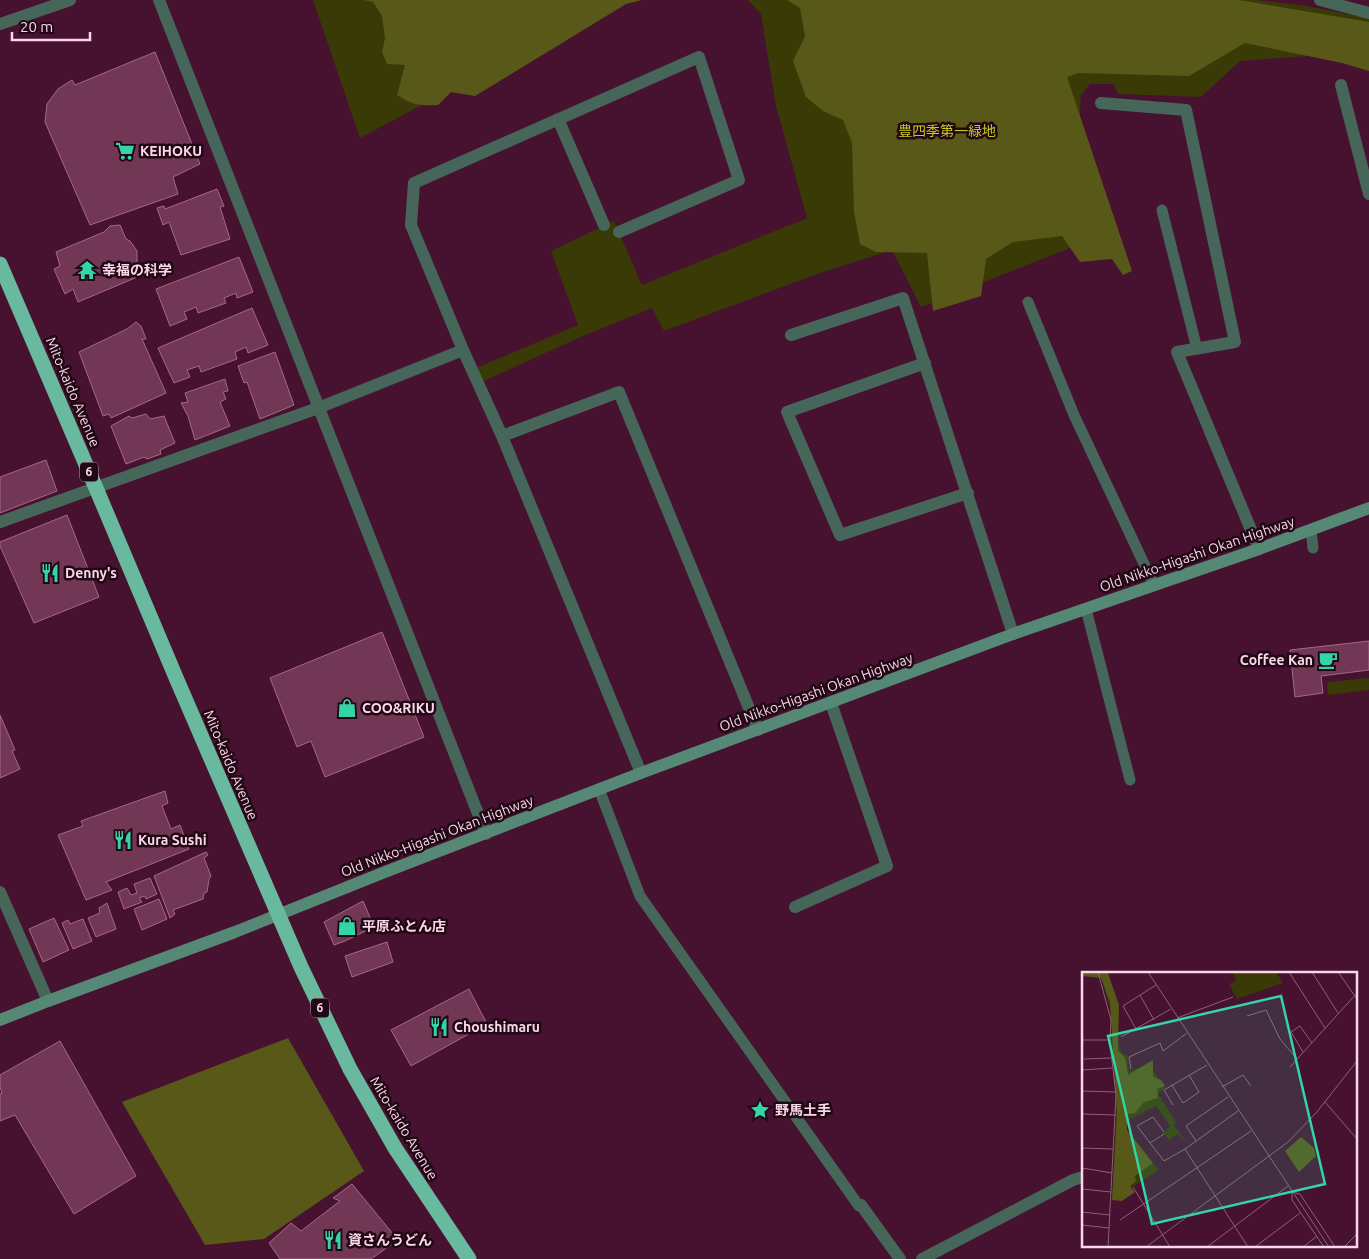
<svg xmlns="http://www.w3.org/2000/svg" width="1369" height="1259" font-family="Ubuntu,'Noto Sans JP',sans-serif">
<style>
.green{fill:#3a3a07}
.forest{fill:#585818}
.building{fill:#713755;stroke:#a76887}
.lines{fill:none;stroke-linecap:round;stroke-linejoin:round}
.lane{stroke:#47665a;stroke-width:11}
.street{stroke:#47665a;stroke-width:12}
.secondary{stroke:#558875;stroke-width:12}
.highway{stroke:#68b99d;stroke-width:15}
.labels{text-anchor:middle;stroke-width:5;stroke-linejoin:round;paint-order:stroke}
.shield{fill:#200815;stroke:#b999a8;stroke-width:1}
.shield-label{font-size:12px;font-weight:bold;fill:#fbd7e7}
.park-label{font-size:14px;fill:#c9c81f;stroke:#200815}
.poi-label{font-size:14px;font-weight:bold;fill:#fbd7e7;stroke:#200815;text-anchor:start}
.street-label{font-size:14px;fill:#fbd7e7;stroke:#200815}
.inset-road{fill:none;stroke:#8f6079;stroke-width:1}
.view{fill:#33d4a8;fill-opacity:0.15;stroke:#33d4a8;stroke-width:2.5}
.inset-edge{fill:none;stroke:#fbd7e7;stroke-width:2.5}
</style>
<rect width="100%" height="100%" fill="#471130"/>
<!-- green -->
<path class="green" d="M313 0H618L360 138Z
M748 0H1257L1301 5 1369 18V65L1322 55 1240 61 1201 97 1118 94 1114 84H1090L1081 95 1079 124 1100 236 921 307 892 250 820 273 664 331 652 308 583 336 484 381 476 368 578 325 551 251 614 221 642 285 807 218 776 106 761 14Z
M1369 678V690L1328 695 1327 682Z"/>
<!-- forest -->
<path class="forest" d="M364 0H642L626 4 475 96 451 92 438 105C420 106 412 105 397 95L405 65 387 64 382 52 385 38 382 16 373 2Z
M787 0H1239L1369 22V71L1342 63 1245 43 1189 76 1078 73 1067 77 1132 271 1123 275 1112 259 1080 262 1062 236 1013 242 986 259 981 296 933 311 927 253 876 252 860 244 854 212 852 143 843 120 823 111 806 97 793 61 805 36 800 8Z
M288 1038 364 1171 264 1239 205 1245 122 1102Z"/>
<!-- building -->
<path class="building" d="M155 52 200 164 173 177 178 194 90 225 45 122 47 104 58 89 72 80 75 85Z
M217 189 224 206 220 207 230 239 181 255 169 222 163 225 157 208 164 206 165 209Z
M120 225 126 239 130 241 137 251V261L142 275 78 302 73 289 65 294 54 269 60 266 56 252 104 232 110 226Z
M239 257 253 292 237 298 236 293 224 298 226 303 198 313 196 307 184 312 187 319 170 326 156 289Z
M252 308 268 345 248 353 246 347 235 352 237 359 201 372 199 366 187 370 190 377 174 383 158 348Z
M136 322 141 326 146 339H142L166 393 111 418 109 414 103 416 79 352 127 329Z
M275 352 294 405 260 419 247 382 244 383 238 366Z
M225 379 228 391 223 392 226 399 220 402 230 426 195 440 188 416 181 403 188 402 185 393Z
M146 414 150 419 164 416 175 443 160 450 161 454 147 459 144 457 126 464 111 426 129 416 132 418Z
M46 460 57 491 0 513V477Z
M67 515 99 597 34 623 0 546V542Z
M382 632 424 737 325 777 311 741 297 747 270 678Z
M1369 641V670L1321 676 1323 693 1295 697 1290 650Z
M0 715 15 750 12 751 20 769 0 778Z
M165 791 168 803 162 806 171 829 180 825 189 849 106 882 112 890 86 900 58 835 83 826 81 821Z
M206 852 208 855 204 858 211 876 209 879 207 892 204 893 203 899 173 910 175 914 170 918 154 876Z
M150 878 157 894 146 899 145 896 139 898 142 902 124 909 118 892 127 888 131 895 137 893 134 884Z
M159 899 167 919 142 930 134 909Z
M363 901 374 927 345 941 334 945 324 922Z
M107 903 116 929 96 937 88 918 100 913 99 908Z
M54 918 69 950 43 962 29 929Z
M83 919 92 941 73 949 62 923 68 920 70 924Z
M387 942 393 962 352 977 345 956Z
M469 989 487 1024 411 1066 391 1030Z
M60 1041 136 1176 74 1214 15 1115 0 1121V1094L2 1093 0 1087V1075Z
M352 1184 398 1240 371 1259H280L269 1243 291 1223 301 1231 340 1201 333 1198Z"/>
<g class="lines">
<!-- lane -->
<path class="lane" d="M1162 210 1197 349
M1028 302 1074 415 1154 585
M1311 530 1313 548
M1086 609 1130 780
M599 789 640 896 859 1206 861 1205"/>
<!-- street -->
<path class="street" d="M159 0 486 834
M1320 0 1369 13
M0 24 70 0
M1341 85 1369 194
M1101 103 1186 110 1235 342 1177 352 1259 549
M558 119 604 225
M791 335 903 298 1013 634
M463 350 411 225 414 183 699 57 739 180 619 232
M925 363 787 412 840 535 968 493
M502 436 619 392 758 730
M0 522 318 408 463 350 502 436 641 773
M0 892 48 1001
M795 907 887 866 831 703
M861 1205 900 1259
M922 1259 1073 1180 1083 1177"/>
<!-- secondary -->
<path class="secondary" d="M0 1020 48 1001 235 932 385 872 641 773 1013 634 1259 549 1369 508"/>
<!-- highway -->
<path class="highway" d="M0 264 96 488 177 680 301 967 350 1069 395 1148 469 1259"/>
</g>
<!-- icons -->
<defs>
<g id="supermarket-bare" transform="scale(1.5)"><path d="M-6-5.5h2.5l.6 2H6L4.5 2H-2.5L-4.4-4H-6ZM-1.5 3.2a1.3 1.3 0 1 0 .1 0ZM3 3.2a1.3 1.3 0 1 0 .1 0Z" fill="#33d4a8" stroke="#200815" stroke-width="2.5" paint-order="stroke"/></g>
<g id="temple-bare" transform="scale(1.5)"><path d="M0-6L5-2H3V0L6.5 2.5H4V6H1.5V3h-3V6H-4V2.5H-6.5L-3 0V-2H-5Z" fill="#33d4a8" stroke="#200815" stroke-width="2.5" paint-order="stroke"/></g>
<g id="restaurant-bare" transform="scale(1.5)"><path d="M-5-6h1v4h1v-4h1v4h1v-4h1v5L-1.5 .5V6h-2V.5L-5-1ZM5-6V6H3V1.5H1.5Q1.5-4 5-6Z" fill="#33d4a8" stroke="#200815" stroke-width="2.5" paint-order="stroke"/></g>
<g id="cafe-bare" transform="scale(1.5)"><path d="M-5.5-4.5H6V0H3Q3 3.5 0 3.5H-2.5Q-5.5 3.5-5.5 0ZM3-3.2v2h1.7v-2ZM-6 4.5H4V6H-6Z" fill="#33d4a8" stroke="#200815" stroke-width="2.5" paint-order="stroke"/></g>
<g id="shop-bare" transform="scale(1.5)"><path d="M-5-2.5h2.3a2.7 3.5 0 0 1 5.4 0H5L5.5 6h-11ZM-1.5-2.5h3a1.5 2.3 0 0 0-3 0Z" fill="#33d4a8" stroke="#200815" stroke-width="2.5" paint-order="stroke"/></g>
<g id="sight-bare" transform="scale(1.5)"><path d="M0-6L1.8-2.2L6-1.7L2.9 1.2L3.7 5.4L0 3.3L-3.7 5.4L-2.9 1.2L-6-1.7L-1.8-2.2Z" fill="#33d4a8" stroke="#200815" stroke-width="2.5" paint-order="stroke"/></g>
</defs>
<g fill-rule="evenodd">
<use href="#supermarket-bare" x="125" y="151"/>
<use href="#temple-bare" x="87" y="270"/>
<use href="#restaurant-bare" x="50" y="573"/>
<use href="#cafe-bare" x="1328" y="660"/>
<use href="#shop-bare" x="347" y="708"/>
<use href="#restaurant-bare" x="123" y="840"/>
<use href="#shop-bare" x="347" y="926"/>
<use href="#restaurant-bare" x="439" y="1027"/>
<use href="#sight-bare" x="760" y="1110"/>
<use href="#restaurant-bare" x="333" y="1240"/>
</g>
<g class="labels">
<!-- shield labels -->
<g class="shield">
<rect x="80" y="462.5" width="18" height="19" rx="4"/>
<rect x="311" y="998.5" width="18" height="19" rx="4"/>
</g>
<g class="shield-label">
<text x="89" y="476">6</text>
<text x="320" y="1012">6</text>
</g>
<!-- park labels -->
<g class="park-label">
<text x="947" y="136">豊四季第一緑地</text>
</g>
<!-- poi labels -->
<g class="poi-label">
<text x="140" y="156">KEIHOKU</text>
<text x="102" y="275">幸福の科学</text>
<text x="65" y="578">Denny's</text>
<text x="1313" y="665" text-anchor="end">Coffee Kan</text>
<text x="362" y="713">COO&amp;RIKU</text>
<text x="138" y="845">Kura Sushi</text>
<text x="362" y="931">平原ふとん店</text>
<text x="454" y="1032">Choushimaru</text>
<text x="775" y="1115">野馬土手</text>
<text x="348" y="1245">資さんうどん</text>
</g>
<!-- street labels -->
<g class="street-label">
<text transform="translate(73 392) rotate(67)" y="5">Mito-kaido Avenue</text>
<text transform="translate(1197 554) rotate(-19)" y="5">Old Nikko-Higashi Okan Highway</text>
<text transform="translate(816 692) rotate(-20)" y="5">Old Nikko-Higashi Okan Highway</text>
<text transform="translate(231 765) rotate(67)" y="5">Mito-kaido Avenue</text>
<text transform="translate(437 836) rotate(-21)" y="5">Old Nikko-Higashi Okan Highway</text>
<text transform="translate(404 1128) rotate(59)" y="5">Mito-kaido Avenue</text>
</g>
</g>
<!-- overview -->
<g transform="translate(1082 972)">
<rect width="275" height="275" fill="#471130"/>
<path d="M151 0H194L201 11 155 27 147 12 154 9ZM18 1 27 12 35 69 39 80 45 84 47 99 67 93 83 116 76 122 94 150 92 153 107 173 96 162 87 168 81 161 88 154 74 134 48 147 43 154 48 165 77 198 30 228 35 119 29 73 31 47Z" fill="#3a3a07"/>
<path d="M0 0 26 1 37 33 36 79 43 86 46 103 71 88V105L79 108 83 114 75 117 76 126 62 130 53 141 46 142 45 158 71 191 53 204 54 209 48 214 53 220 40 229 30 228 35 141 28 30 19 6 0 4ZM219 165 232 176 234 184 217 200 203 179Z" fill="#585818"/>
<path class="inset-road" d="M16 0 29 48 28 71 34 123 26 275M66 0 247 275M207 0 243 56M230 0 256 41M256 0 275 27M58 23 72 48M165 44 184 38 198 67 215 87M95 46 151 25M54 57 41 34 74 13M39 65 89 37M0 68H25M221 80 209 60 218 54 230 71M2 87 29 86M208 95 275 21M49 97 47 85 78 71 81 79 105 61M0 98 30 96M90 113 101 131 117 120 107 103M140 115 161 103 169 114M0 119 34 120M243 130 275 167M91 133 82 118 125 93M156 139 103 177 166 275M0 142 34 143M82 160 71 145 55 154 82 189 103 177M114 169 104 154 146 125M68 171 82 162M0 176 31 177M0 196 30 201M51 215 88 275M0 217 29 220M0 240 28 243M38 248 169 159M0 253 27 256M64 275 206 170 234 141 275 89M125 275 206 214M173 275 218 241M221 275 235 264M242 275 210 228V220L218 222 253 275M262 275 275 262"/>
<path class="view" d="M199 24 243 212 70 252 26 64Z"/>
<rect width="275" height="275" class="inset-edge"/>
</g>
<!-- scale -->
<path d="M12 32v8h78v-8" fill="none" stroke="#fbd7e7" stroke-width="2.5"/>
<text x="20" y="32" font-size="15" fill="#fbd7e7" stroke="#200815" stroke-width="4" paint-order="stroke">20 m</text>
</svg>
